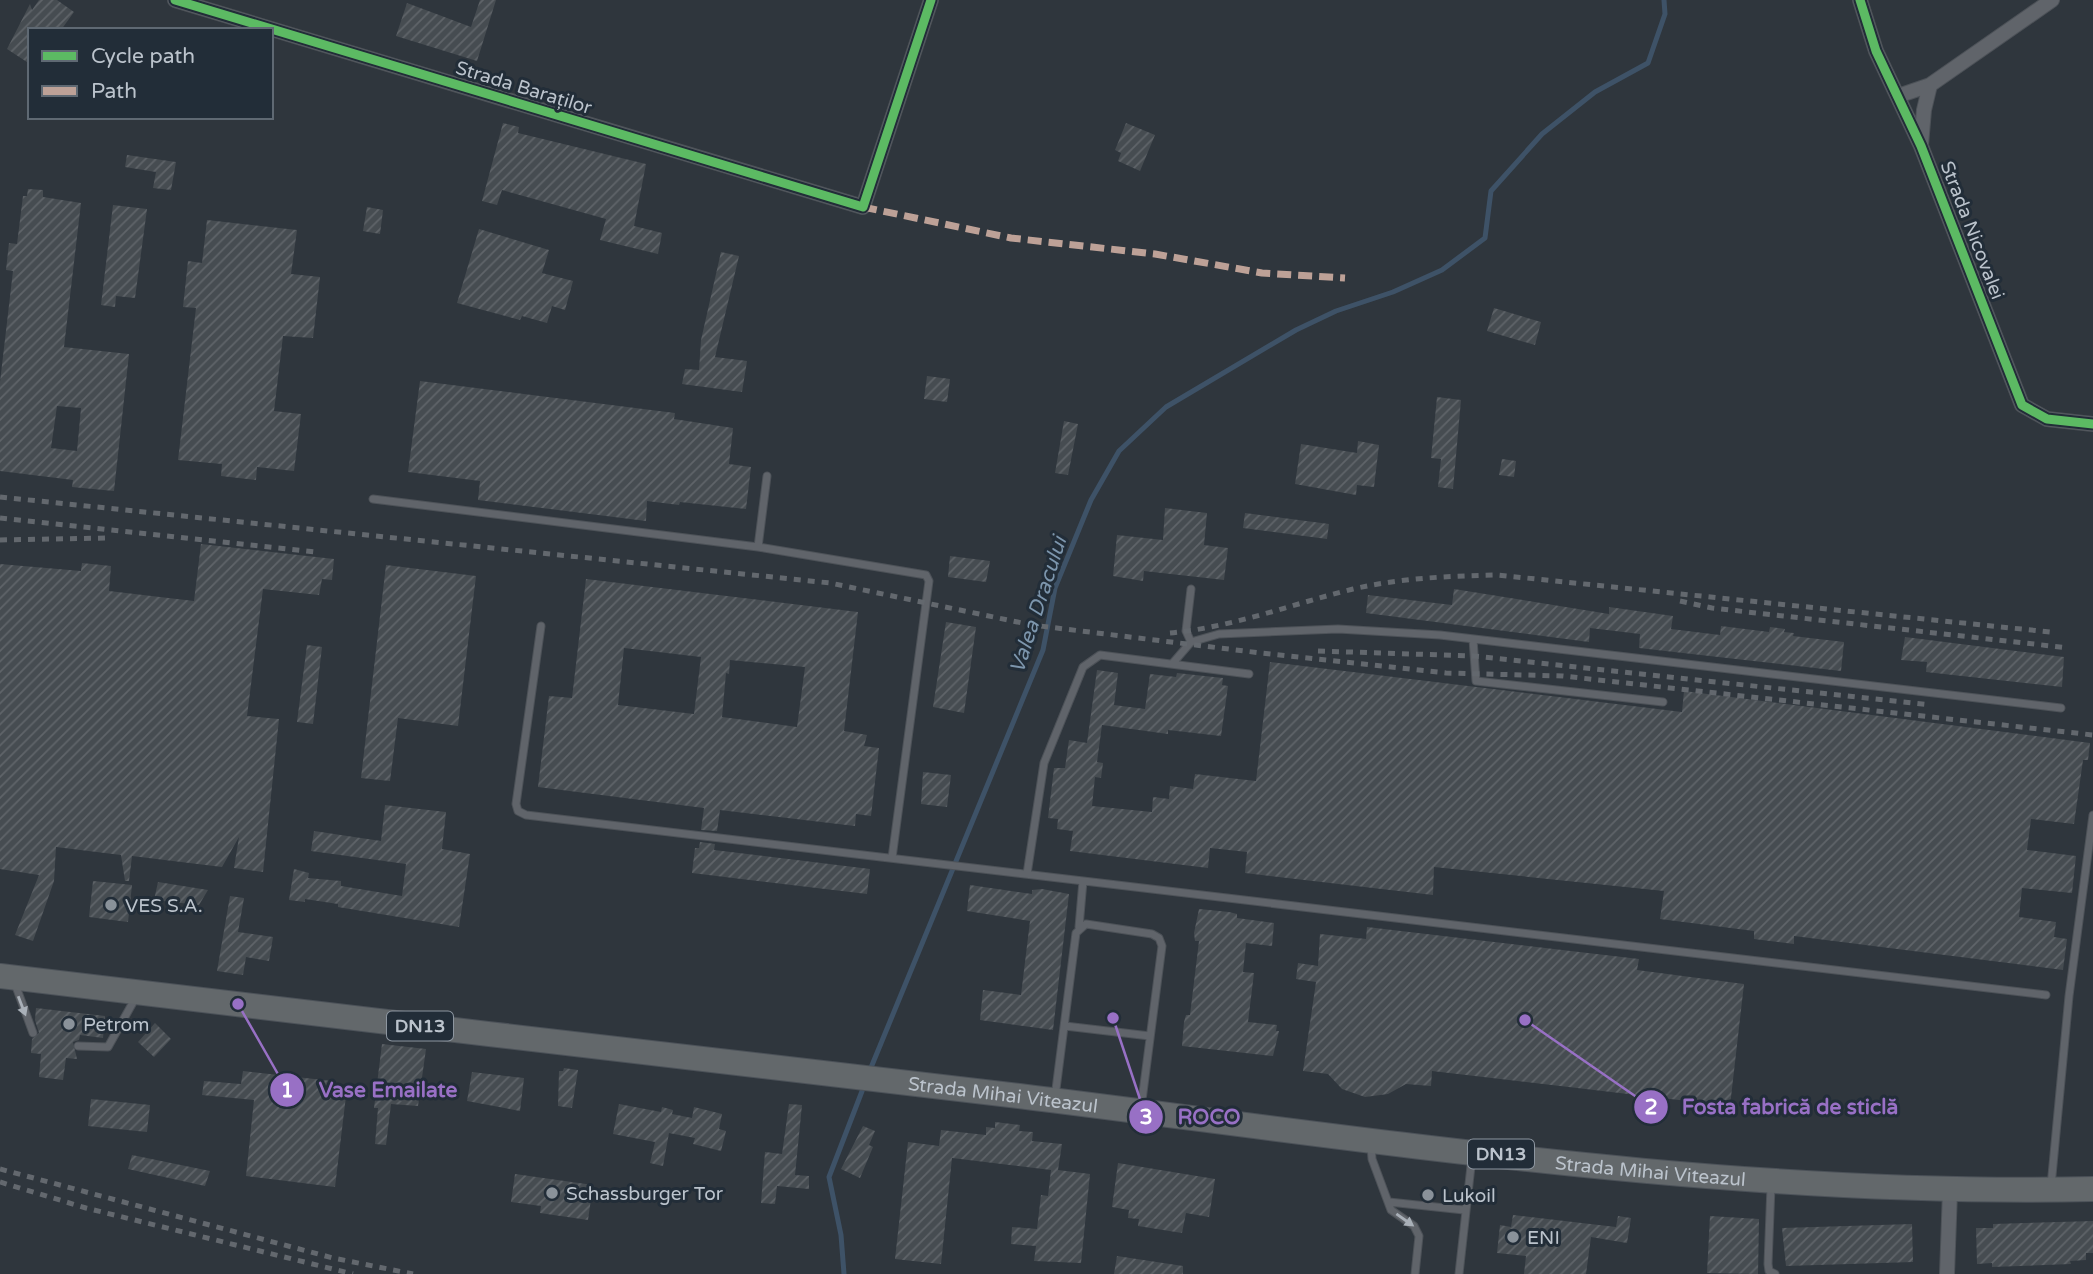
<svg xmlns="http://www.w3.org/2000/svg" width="2093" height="1274" font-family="'Varela Round',sans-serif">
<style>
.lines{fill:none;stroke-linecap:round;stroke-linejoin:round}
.stream{stroke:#3e5267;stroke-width:5}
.building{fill:url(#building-hatch);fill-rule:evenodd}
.service-casing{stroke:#4d5258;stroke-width:9}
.minor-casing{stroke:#4d5258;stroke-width:16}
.trunk-casing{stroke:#4c5259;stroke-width:26}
.service{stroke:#60646a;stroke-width:7}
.minor{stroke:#60646a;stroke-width:14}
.trunk{stroke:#63686b;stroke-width:24}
.rail{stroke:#63686e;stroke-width:5;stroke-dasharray:7 7;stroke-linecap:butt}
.quiet{stroke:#bda197;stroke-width:7;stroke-dasharray:14 7;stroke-linecap:butt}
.cycleway-casing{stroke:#222d38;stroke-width:13}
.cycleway{stroke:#5cba63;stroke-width:9}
.oneway{fill:#a9b0b8}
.poi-dot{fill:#8a929a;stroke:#222d38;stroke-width:2.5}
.labels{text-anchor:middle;stroke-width:6;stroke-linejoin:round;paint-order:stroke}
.shield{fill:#222d38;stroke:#8d96a0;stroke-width:2}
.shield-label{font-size:18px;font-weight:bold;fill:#bbc3cc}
.street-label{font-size:19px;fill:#bbc3cc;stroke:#222d38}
.poi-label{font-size:19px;fill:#bbc3cc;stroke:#222d38;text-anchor:start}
.water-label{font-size:21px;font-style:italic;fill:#7d96ad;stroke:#222d38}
.leader{fill:none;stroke:#9870c5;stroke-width:2.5}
.callout-dot{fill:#9870c5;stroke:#222d38;stroke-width:2.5}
.mark-label{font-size:21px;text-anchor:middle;font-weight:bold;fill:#fff}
.callout-label{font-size:21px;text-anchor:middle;font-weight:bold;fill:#9870c5;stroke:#222d38;stroke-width:6;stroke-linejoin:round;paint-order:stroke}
</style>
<defs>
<pattern id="building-hatch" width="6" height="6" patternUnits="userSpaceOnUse" patternTransform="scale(1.75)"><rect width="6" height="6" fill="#464c51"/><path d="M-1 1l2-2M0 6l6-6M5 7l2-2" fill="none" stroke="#5f6469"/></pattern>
</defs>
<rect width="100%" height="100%" fill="#2f363d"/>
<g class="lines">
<!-- stream -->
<path class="stream" d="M870 1070 1043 650 1055 588 1091 500 1119 451 1166 407 1296 330 1336 311 1393 292 1442 270 1485 238 1491 191 1542 134 1595 92 1648 63 1665 14 1664 0
M844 1274 841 1235 829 1177 864 1086"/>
</g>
<!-- building -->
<path class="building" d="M39 0H57L74 12 61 30H30V64L7 49 30 4 32 10Z
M480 0H496L477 61 396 36 407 3 471 27Z
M503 123 519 127 518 133 646 164 634 226 662 233 658 254 600 240 606 219 502 190 497 205 482 201Z
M1126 123 1155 135 1140 171 1118 161 1121 153 1115 150Z
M127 155 176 162 171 190 153 188 156 172 125 167Z
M28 189 43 190V197L81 203 64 347 129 354 114 491 72 487 73 480 0 471V382L13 271 6 270 9 243 17 244 23 196H27ZM57 406 81 408 77 451 51 448Z
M113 205 147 209 135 298 116 296 115 307 101 305Z
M367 207 383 210 380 234 363 231Z
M207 220 297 230 291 274 320 277 313 338 283 336 274 411 301 414 294 471 257 467 256 480 221 476 222 464 178 460 196 308 183 307 188 261 202 263Z
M479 229 549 250 542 273 573 281 565 310 552 306 547 323 522 316 520 320 457 303Z
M721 252 739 256 715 357 747 361 742 392 682 384 685 369 699 370 701 340Z
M1494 308 1541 322 1535 345 1487 331Z
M927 376 950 379 947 402 924 399Z
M420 381 675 413 674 419 733 428 729 464 751 467 746 509 680 502 679 505 647 501 646 521 478 500 480 481 408 472Z
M1437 397 1461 400 1453 489 1438 487 1441 459 1431 458Z
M1064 421 1078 424 1068 475 1055 473Z
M1358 441 1379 445 1374 487 1357 485 1356 495 1295 484 1301 444 1357 453Z
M1502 459 1516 461 1514 477 1499 475Z
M1165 508 1207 513 1204 545 1228 548 1224 580 1144 571 1143 581 1113 576 1117 535 1163 540Z
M1245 513 1329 524 1327 539 1243 528Z
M201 544 334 559 332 580 322 579 319 595 263 589 247 716 279 719 263 872 234 868 239 837 222 867 132 856 129 881H125L121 855 56 847 54 881 33 941 15 935 39 875 0 869V564L81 571 82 563 111 566 109 591 194 601Z
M950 556 990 561 986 582 948 577Z
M386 565 476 576 458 726 398 718 390 781 361 778Z
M586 579 858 612 844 731 867 735 864 746 879 748 871 816 856 814 855 826 720 810 717 831 701 830 704 808 538 787 549 696 572 698ZM624 648 701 657 694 714 618 705ZM730 660 805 667 797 727 722 717 726 673 729 674Z
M1454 589 1609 614V607L1673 616 1671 629 1720 635 1721 626 1769 632 1770 627 1785 629 1784 632 1794 633 1793 636 1844 642 1841 671 1639 648 1640 634 1590 628 1589 642 1366 613 1368 595 1452 605Z
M946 622 976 627 964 713 933 707Z
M1905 637 2064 657 2062 687 1926 672 1927 662 1901 660Z
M307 645 322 647 313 724 297 722Z
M1270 662 1682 712 1684 691 2090 743 2088 760H2083L2074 824 2031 819 2027 850 2076 856 2072 893 2022 888 2019 917 2056 922 2054 937 2067 939 2063 970 1794 936V944L1754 939V931L1660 919 1664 891 1434 867 1433 895 1245 873 1247 852 1210 848 1208 868 1070 851 1073 831 1057 829 1058 819 1048 818 1054 768H1065L1069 740 1087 743 1097 670 1118 673 1114 705 1145 709 1150 674 1176 677 1177 673 1223 678 1222 685 1228 686 1221 736 1168 730V734L1102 725 1097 762 1103 763 1101 778 1095 777 1092 806 1152 812 1153 797 1169 799 1170 786 1193 789 1195 774 1256 781Z
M923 772 951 775 947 807 921 804Z
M385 805 446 812 442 849 470 854 459 927 338 907V904L305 899V902L289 900 294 869 309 873 308 878 341 881V886L402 896 406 864 311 851 314 831 381 841Z
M700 842 715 844 714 850 870 869 867 894 692 873 695 848H699Z
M93 881 132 885 128 922 89 917Z
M158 882 208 890 199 905 154 900Z
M970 885 1032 894V890L1042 889 1069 894 1053 1030 980 1020 983 990 1021 995 1030 921 967 911Z
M230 896 244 898 238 932 273 937 269 961 246 957 243 975 217 971Z
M1199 909 1229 912 1237 914V918L1274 923 1272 946 1246 943 1243 972 1254 973 1248 1022 1277 1025 1276 1031H1279L1273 1056 1182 1046 1184 1022 1186 1015H1190L1199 941H1195L1194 933Z
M1367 927 1639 959 1637 970 1744 984 1730 1106 1432 1071 1431 1086 1406 1084 1388 1094 1365 1097 1342 1089 1328 1074 1303 1071 1316 982 1296 979 1298 963 1318 966 1320 934 1366 939Z
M36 1008 105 1016 103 1038 80 1035 79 1040 73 1042 77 1059 66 1058 63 1080 39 1077 41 1054 31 1053 32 1039 39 1033 35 1020Z
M155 1023 171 1039 154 1057 138 1042Z
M382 1044 426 1049 418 1106 391 1104 386 1145 375 1144 378 1108H374Z
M564 1068 578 1070 572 1108 558 1106 559 1071H563Z
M243 1071 332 1081 331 1094 346 1096 335 1187 246 1176 254 1100 202 1095 204 1081 241 1084Z
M472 1072 524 1078 520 1111 467 1101Z
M91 1099 150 1105 147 1132 88 1126Z
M619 1104 661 1112 662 1107 673 1110 672 1114 692 1118 694 1107 722 1114 719 1129 726 1131 721 1151 693 1144 695 1138 669 1133 663 1166 650 1163 655 1142 613 1134Z
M789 1104 802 1105 795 1175 809 1176V1189L777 1186 775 1204 761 1203 765 1152 782 1154Z
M995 1122 1020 1125 1019 1131 1033 1132 1032 1141 1062 1144 1058 1170 1090 1174 1081 1263 1034 1261 1036 1246 1011 1244 1012 1227 1037 1229 1041 1195 1048 1196 1051 1170 952 1158 941 1264 895 1259 908 1142 939 1146 941 1130 986 1135V1127L995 1128Z
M863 1126 875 1131 869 1145 873 1147 860 1178 841 1169Z
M132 1155 210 1171 205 1186 128 1169Z
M1118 1163 1215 1179 1209 1217 1186 1213 1182 1233 1138 1226 1139 1219 1128 1218 1129 1210 1112 1207Z
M515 1174 593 1185 588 1220 540 1213 541 1206 511 1202Z
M1513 1215 1616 1227 1618 1216 1631 1218 1627 1243 1591 1237 1586 1274H1524L1526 1256 1497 1253 1500 1225 1511 1227Z
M1710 1216 1759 1219 1758 1274 1707 1273Z
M2093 1221V1253H2086V1260L2070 1261 2071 1264 1992 1267V1263L1977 1264 1976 1228H1993V1224Z
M1912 1224 1913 1262 1786 1266 1782 1228Z
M1117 1256 1183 1266V1274H1114Z"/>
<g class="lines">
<!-- service casing -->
<g class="service-casing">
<path id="service" d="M373 499 758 547 926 575 929 581 892 858
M758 547 767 476
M541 626 516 804 518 811 526 815 2046 995
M1473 639 1476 681 1663 702
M1191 642 1186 631 1191 589
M1172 664 1191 642 1219 634 1338 629 1440 635 2061 708
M1027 874 1044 763 1083 667 1100 655 1249 674
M1079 927 1083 881
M14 981 33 1033
M1065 1026 1150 1036
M78 1046 108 1047 136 997
M1055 1097 1076 933 1086 924 1152 934 1159 938 1162 946 1141 1108
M1371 1146 1372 1159 1391 1210 1414 1226 1419 1236 1415 1274
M1771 1186 1768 1264 1769 1271 1775 1274
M2051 1186 2069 996 2093 815
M1389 1202 1464 1210
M1459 1274 1472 1157"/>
</g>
<!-- minor casing -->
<g class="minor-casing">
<path id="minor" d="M175 0 863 207 931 0
M1860 0 1876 51 1921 146 2022 405 2047 419 2093 424
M1898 96 1930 85 2052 0
M1921 145 1924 110 1930 85
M1947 1274 1950 1191"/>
</g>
<!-- trunk casing -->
<g class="trunk-casing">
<g id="trunk">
<path id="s1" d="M0 976C339 1018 680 1055 1019 1096 1375 1140 1734 1197 2093 1189"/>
</g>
</g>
<!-- service -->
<use href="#service" class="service"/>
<!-- minor -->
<use href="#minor" class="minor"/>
<!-- trunk -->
<use href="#trunk" class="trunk"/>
<!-- rail -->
<path class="rail" d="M0 497 830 583 1032 625 1261 653 1446 673 1563 676 2093 735
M0 518 316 552
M0 540 111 538
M1680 601 1712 608 2069 648
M1170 633C1234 627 1292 604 1353 589 1401 578 1449 576 1497 575L2050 632
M1318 651 1474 656 1931 705
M0 1169 333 1258 413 1274
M0 1182 86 1208 353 1274"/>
<!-- quiet -->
<path class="quiet" d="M863 207 1011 238 1155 254 1262 273 1345 278"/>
<!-- cycleway casing -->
<g class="cycleway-casing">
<path id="cycleway" d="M175 0 863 207 931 0
M1860 0 1876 51 1921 146 2022 405 2047 419 2093 424"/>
</g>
<!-- cycleway -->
<use href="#cycleway" class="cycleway"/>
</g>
<!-- one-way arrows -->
<defs><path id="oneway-solid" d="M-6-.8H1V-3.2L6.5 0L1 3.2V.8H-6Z" transform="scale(1.75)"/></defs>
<g class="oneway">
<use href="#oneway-solid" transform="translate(22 1006) rotate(69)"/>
<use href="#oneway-solid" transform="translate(1405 1220) rotate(35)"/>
</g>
<!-- markers -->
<g class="poi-dot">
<circle cx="111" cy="905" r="7"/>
<circle cx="69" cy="1024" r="7"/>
<circle cx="552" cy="1193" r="7"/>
<circle cx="1428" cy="1195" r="7"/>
<circle cx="1513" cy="1237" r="7"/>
</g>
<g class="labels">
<!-- shield labels -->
<g class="shield">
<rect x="387" y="1011.5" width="66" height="29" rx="5"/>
<rect x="1468" y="1139.5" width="66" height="29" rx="5"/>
</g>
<g class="shield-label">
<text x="420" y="1032">DN13</text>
<text x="1501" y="1160">DN13</text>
</g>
<!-- street labels -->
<g class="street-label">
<text transform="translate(524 87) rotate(17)" y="7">Strada Baraților</text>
<text transform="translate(1973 230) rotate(69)" y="7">Strada Nicovalei</text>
<text dy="7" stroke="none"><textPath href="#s1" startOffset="1010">Strada Mihai Viteazul</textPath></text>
<text dy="7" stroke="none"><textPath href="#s1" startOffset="1662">Strada Mihai Viteazul</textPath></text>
</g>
<!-- poi labels -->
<g class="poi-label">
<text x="125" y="912">VES S.A.</text>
<text x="83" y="1031">Petrom</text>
<text x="566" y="1200">Schassburger Tor</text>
<text x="1442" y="1202">Lukoil</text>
<text x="1527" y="1244">ENI</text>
</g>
<!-- water labels -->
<g class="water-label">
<text transform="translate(1038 605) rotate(-72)" y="7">Valea Dracului</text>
</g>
</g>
<!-- callouts -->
<path class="leader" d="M238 1004L287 1090M1525 1020L1651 1107M1113 1018L1146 1117"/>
<g class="callout-dot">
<circle cx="238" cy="1004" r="7"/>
<circle cx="1525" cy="1020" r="7"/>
<circle cx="1113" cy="1018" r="7"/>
<circle cx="287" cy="1090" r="18"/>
<circle cx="1651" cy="1107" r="18"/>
<circle cx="1146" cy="1117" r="18"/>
</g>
<g class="mark-label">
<text x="287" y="1097">1</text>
<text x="1651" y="1114">2</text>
<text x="1146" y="1124">3</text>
</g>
<g class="callout-label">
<text x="388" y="1097">Vase Emailate</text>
<text x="1790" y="1114">Fosta fabrică de sticlă</text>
<text x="1209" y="1124">ROCO</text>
</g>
<!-- legend -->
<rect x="28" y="28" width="245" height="91" fill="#222d38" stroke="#5f6973" stroke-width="2"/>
<rect x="42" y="51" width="35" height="10" fill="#5cba63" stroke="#5f6973" stroke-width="2"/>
<text x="91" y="63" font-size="21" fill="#bbc3cc">Cycle path</text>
<rect x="42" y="86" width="35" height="10" fill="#bda197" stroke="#5f6973" stroke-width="2"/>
<text x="91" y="98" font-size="21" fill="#bbc3cc">Path</text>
</svg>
